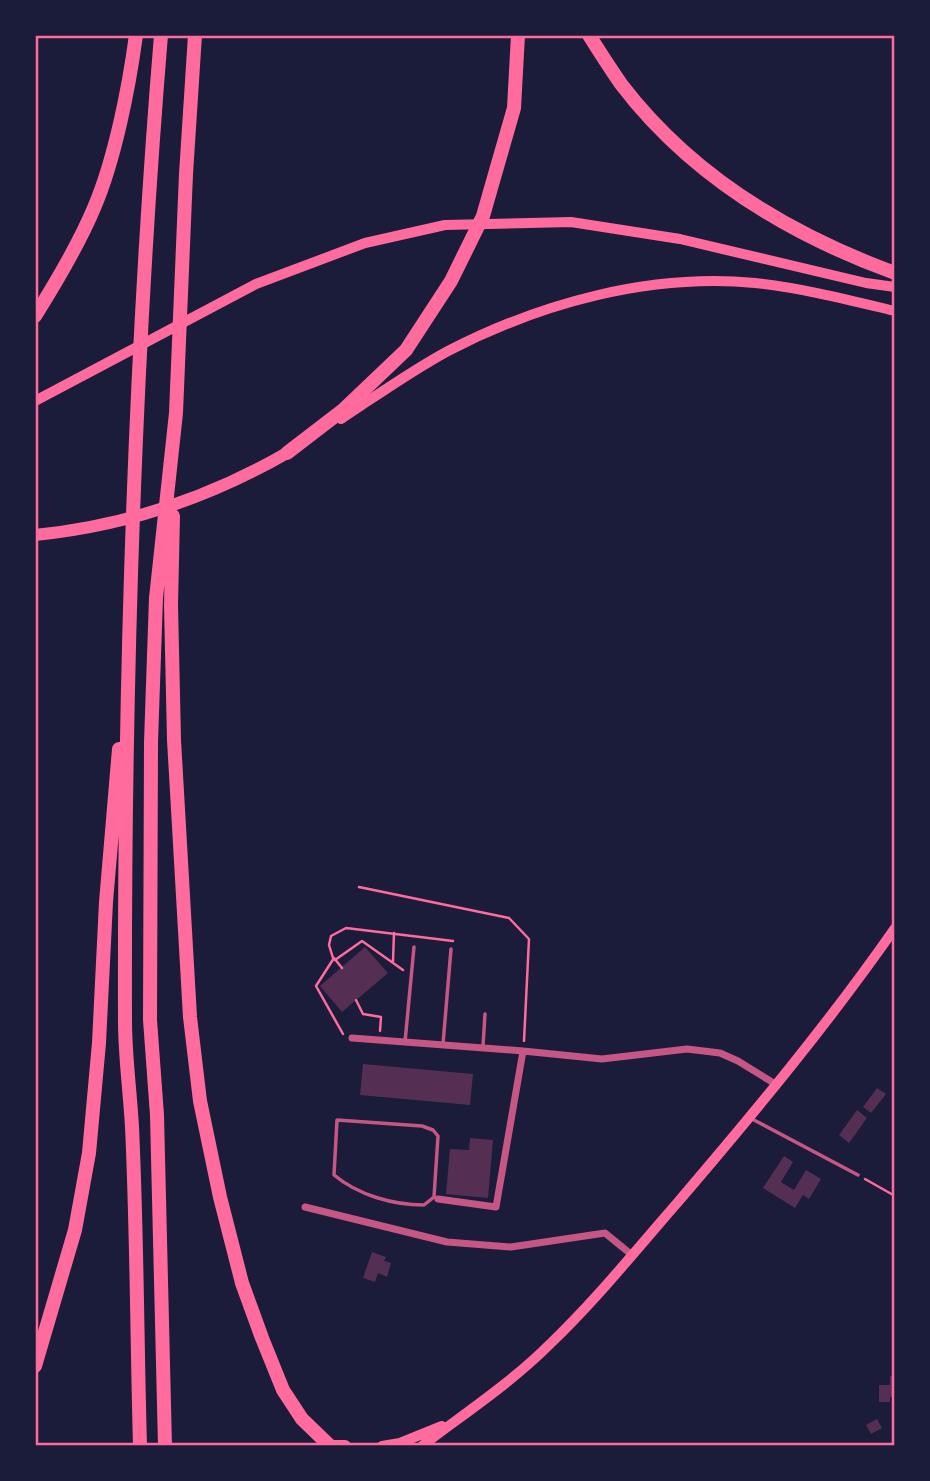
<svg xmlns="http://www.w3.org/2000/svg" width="930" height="1481" font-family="Figtree,sans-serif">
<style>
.building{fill:#542f53}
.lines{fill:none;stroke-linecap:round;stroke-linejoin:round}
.path{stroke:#ff6b9d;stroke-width:2.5}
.service{stroke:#c65784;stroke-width:3.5}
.minor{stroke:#c65784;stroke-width:7}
.secondary{stroke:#ff6b9d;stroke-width:10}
.primary{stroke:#ff6b9d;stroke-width:12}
.motorway{stroke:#ff6b9d;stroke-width:14}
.neatline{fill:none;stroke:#ff6b9d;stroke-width:2.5}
</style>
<rect width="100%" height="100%" fill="#1b1b3a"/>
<!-- building -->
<path class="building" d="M365 947 388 973 342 1012 320 986Z
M363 1064 473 1074 470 1105 360 1095Z
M877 1088 886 1094 871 1113 863 1107Z
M857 1110 867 1118 849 1143 839 1135Z
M470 1138 493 1140 488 1198 446 1194 450 1149 469 1150Z
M784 1156 793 1162 781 1182 794 1190 806 1170 821 1179 809 1199 803 1195 795 1208 763 1188Z
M372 1252 386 1257 384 1261 391 1263 387 1277 378 1273 375 1282 363 1278Z
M890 1376H895V1397H890V1402H879V1385H890Z
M877 1419 882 1428 871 1434 866 1425Z"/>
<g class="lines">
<!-- path -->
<path class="path" d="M359 887 509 918 529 939 524 1041
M333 958 329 945 331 936 346 928 453 941
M335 960 362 941 403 970
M393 961 394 933
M342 968 334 958 316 986 343 1034
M356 1000 363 1014 381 1017 380 1031
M865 1179 895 1196"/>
<!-- service -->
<path class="service" d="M405 1042 414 947
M443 1044 451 949
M483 1046 485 1014
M752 1119 858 1175
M434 1197 424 1205C393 1205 358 1195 334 1175L337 1120 422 1126 433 1130 438 1136 434 1197 436 1198"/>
<!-- minor -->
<path class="minor" d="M352 1038 523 1051 602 1059 687 1049 720 1053 738 1061 777 1085
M438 1199 496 1207 523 1051
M305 1207 447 1242 511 1247 605 1233 632 1255"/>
<!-- secondary -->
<path class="secondary" d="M35 401 256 284 365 243 445 225 571 222 680 239 866 283 895 287
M341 419C376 396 411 371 448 351 541 303 650 273 755 283 802 288 849 300 895 311
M382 1446 400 1443 442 1426
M422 1446C465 1413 511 1383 550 1344 596 1300 636 1250 678 1202 754 1113 828 1024 895 928"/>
<!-- primary -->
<path class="primary" d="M35 535C125 526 209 498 287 453
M325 1446H345"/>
<!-- motorway -->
<path class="motorway" d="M589 35C599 51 610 68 621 84 691 176 788 234 895 273
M35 316C57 281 78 246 94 208 115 159 129 87 136 35
M287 453 343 410 406 350 451 281 483 216 514 108 518 35
M173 516 171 605 174 740 190 1017 200 1101 220 1197 242 1283 262 1338 283 1390 302 1419 329 1445
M35 1366 75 1230 89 1153 99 1043 106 902 119 749
M140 1446C137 1340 137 1233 132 1127 130 1091 125 1056 125 1021 124 692 134 362 161 35
M165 1446 157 1115 150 1020 151 742 156 598 176 413 186 174 195 35"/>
</g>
<!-- border -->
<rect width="930" height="1481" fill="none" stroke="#1b1b3a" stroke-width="74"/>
<rect x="37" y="37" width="856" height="1407" class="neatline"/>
</svg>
